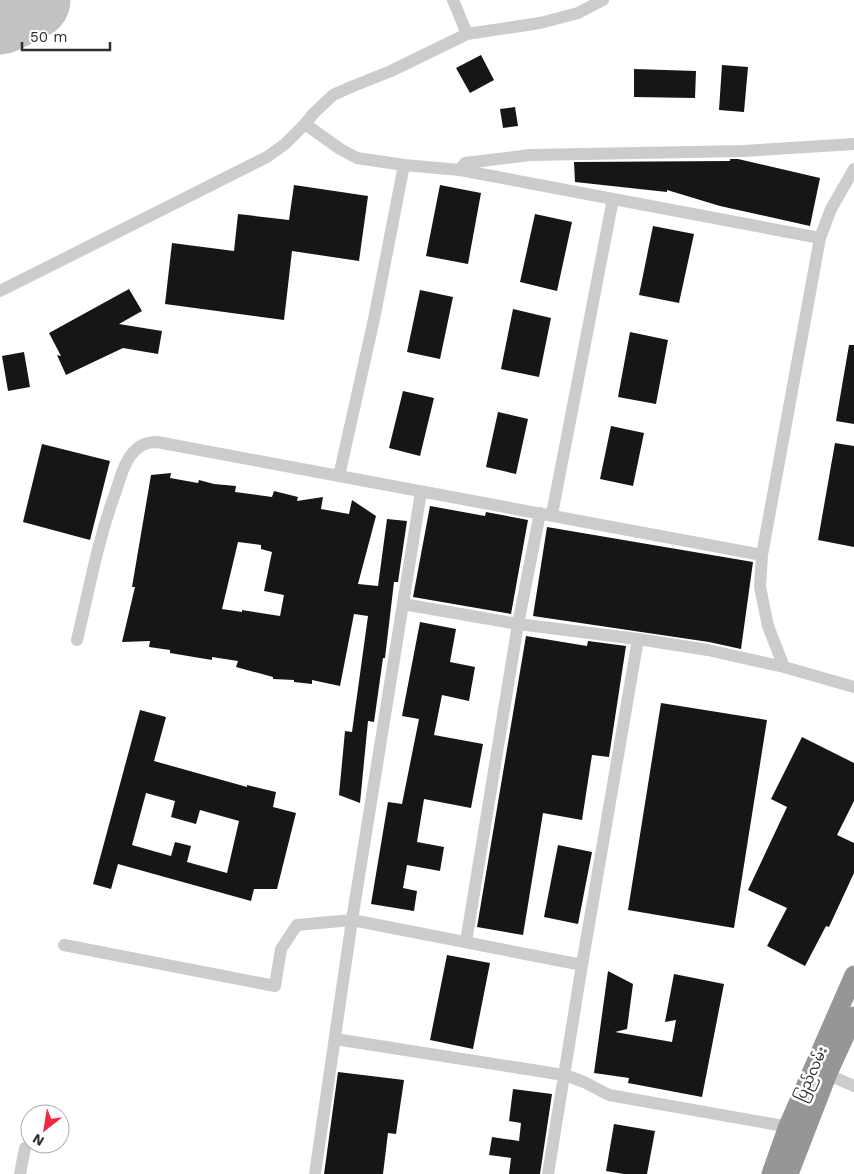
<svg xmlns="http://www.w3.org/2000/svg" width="854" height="1174" font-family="'Work Sans','Noto Sans Myanmar',sans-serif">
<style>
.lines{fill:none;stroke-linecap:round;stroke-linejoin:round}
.runway{stroke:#c2c2c2;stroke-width:79}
.building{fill:#161616;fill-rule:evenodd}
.minor{stroke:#ccc;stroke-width:12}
.highway{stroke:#969696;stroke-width:19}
.labels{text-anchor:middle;stroke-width:5;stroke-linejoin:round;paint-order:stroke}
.street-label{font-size:14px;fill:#2f2f2f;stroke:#fff}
</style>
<rect width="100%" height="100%" fill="#fff"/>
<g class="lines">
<!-- runway -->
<path class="runway" d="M0 15 31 0"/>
</g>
<!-- building -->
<path class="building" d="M481 55 494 80 470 93 456 68Z
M722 65 748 67 744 112 719 110Z
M634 69 696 71 695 98 634 97Z
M515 107 518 126 503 128 500 109Z
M730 159H738L820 178 810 226 720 206 667 190V192L575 182 574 162 730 161Z
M294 185 368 196 359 261 292 251 284 320 165 304 172 243 234 251 238 214 289 220Z
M440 185 481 193 468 264 426 256Z
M535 214 572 222 557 291 520 282Z
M653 226 694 234 679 303 639 295Z
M129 289 142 311 119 324 162 331 158 354 123 348 66 375 57 355 61 356 49 333Z
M420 290 453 297 440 359 407 352Z
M513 309 551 318 539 377 501 369Z
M630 332 668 340 656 404 618 397Z
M849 345H854V424L836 421Z
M24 352 30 387 8 391 2 356Z
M403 391 434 398 420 456 389 448Z
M498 412 528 419 516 474 486 467Z
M611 426 644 433 633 486 600 479Z
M835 443 854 446V547L818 540Z
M42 444 110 461 90 540 23 522Z
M171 473 170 478 198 483 199 480 214 484 236 486 235 492 272 497 274 491 298 497 297 501 323 497 321 509 349 514 352 500 376 516 358 584 378 586 387 519 407 521 398 582H394L385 658H383L374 722 368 721 360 803 339 795 345 731 352 732 368 616 354 614 340 686 312 680V684L294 682V680L273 679V677L236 667 238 661 212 657V660L170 653V650L149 647 150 641 122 642 135 587H132L151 475ZM238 542 261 545V549L272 552 264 591 284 595 280 616 242 610V612L222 609Z
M430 506 485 516 486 512 528 520 511 614 413 597Z
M547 527 753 562 741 649 709 642 533 616Z
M420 622 456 629 450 662 475 667 469 701 442 695 434 735 483 744 471 808 424 799 417 842 444 847 440 871 407 865 403 888 417 891 414 911 371 904 388 802 402 804 419 719 402 716Z
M526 636 587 646 588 641 626 646 609 757 592 755 582 820 543 813 523 935 477 927Z
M661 703 767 720 734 928 628 910Z
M140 710 166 717 154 761 247 787V785L276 792 273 807 296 813 277 889H254L251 901 118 864 111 889 93 884ZM146 793 175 801 171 817 196 824 200 810 239 821 227 873 187 862 191 846 175 842 171 856 132 845Z
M802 737 854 763V801L837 835 854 843V873L829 927 826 926 805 966 767 946 787 908 748 890 787 807 771 799Z
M558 845 592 852 578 924 544 917Z
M447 955 490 963 473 1049 430 1040Z
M608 971 633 984 627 1029 615 1032 672 1042 676 1020 665 1022 674 974 724 984 702 1097 628 1083 629 1078 594 1073Z
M338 1072 404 1080 396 1134 388 1133 383 1174H324Z
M513 1089 552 1094 540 1174H509L511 1158 489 1155 492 1137 519 1141 521 1123 509 1121Z
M614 1124 655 1131 647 1174H624L606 1171Z"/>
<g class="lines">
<!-- minor -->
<path class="minor" d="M453 0 467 34
M404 165 357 158 340 149 305 124 313 114 333 95 351 87 391 71 467 34 540 23 578 13 603 0
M460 170 465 163 530 155 744 151 854 144
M0 291 267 157 285 144 305 124
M339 476 374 319 404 165 460 170 820 238
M552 514 613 199
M403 604 518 624 638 639 708 650 784 667 854 687
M77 640C89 590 98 539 116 491 120 479 123 465 131 455 138 446 145 442 157 442L762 555
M784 667 768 626 760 587 762 555 820 238 831 209 854 169
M466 942 518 624 540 513
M64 945 275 986 281 949 297 925 352 920 582 965
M335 1039 564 1075
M822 1072 854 1086
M565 1075 584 1082 609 1095 795 1128
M20 1174 25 1148
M315 1174 352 920 421 492
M548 1174 582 965 638 639"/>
<!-- highway -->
<path class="highway" d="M771 1174 788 1126 854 975
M789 1174 828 1073 854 1016"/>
</g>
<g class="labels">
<!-- street labels -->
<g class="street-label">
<text transform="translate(811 1074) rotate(-66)" y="5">ပြည်လမ်း</text>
</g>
</g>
<!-- north arrow -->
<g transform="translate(45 1129) rotate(211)"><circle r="24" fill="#ffffff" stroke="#acacac"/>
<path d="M0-4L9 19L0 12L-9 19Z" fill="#ef2845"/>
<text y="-8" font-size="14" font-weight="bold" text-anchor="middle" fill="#2f2f2f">N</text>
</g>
<!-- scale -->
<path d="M22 42v8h88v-8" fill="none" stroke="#2f2f2f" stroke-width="2.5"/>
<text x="30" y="42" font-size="15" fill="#2f2f2f" stroke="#ffffff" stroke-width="4" paint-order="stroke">50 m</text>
</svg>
